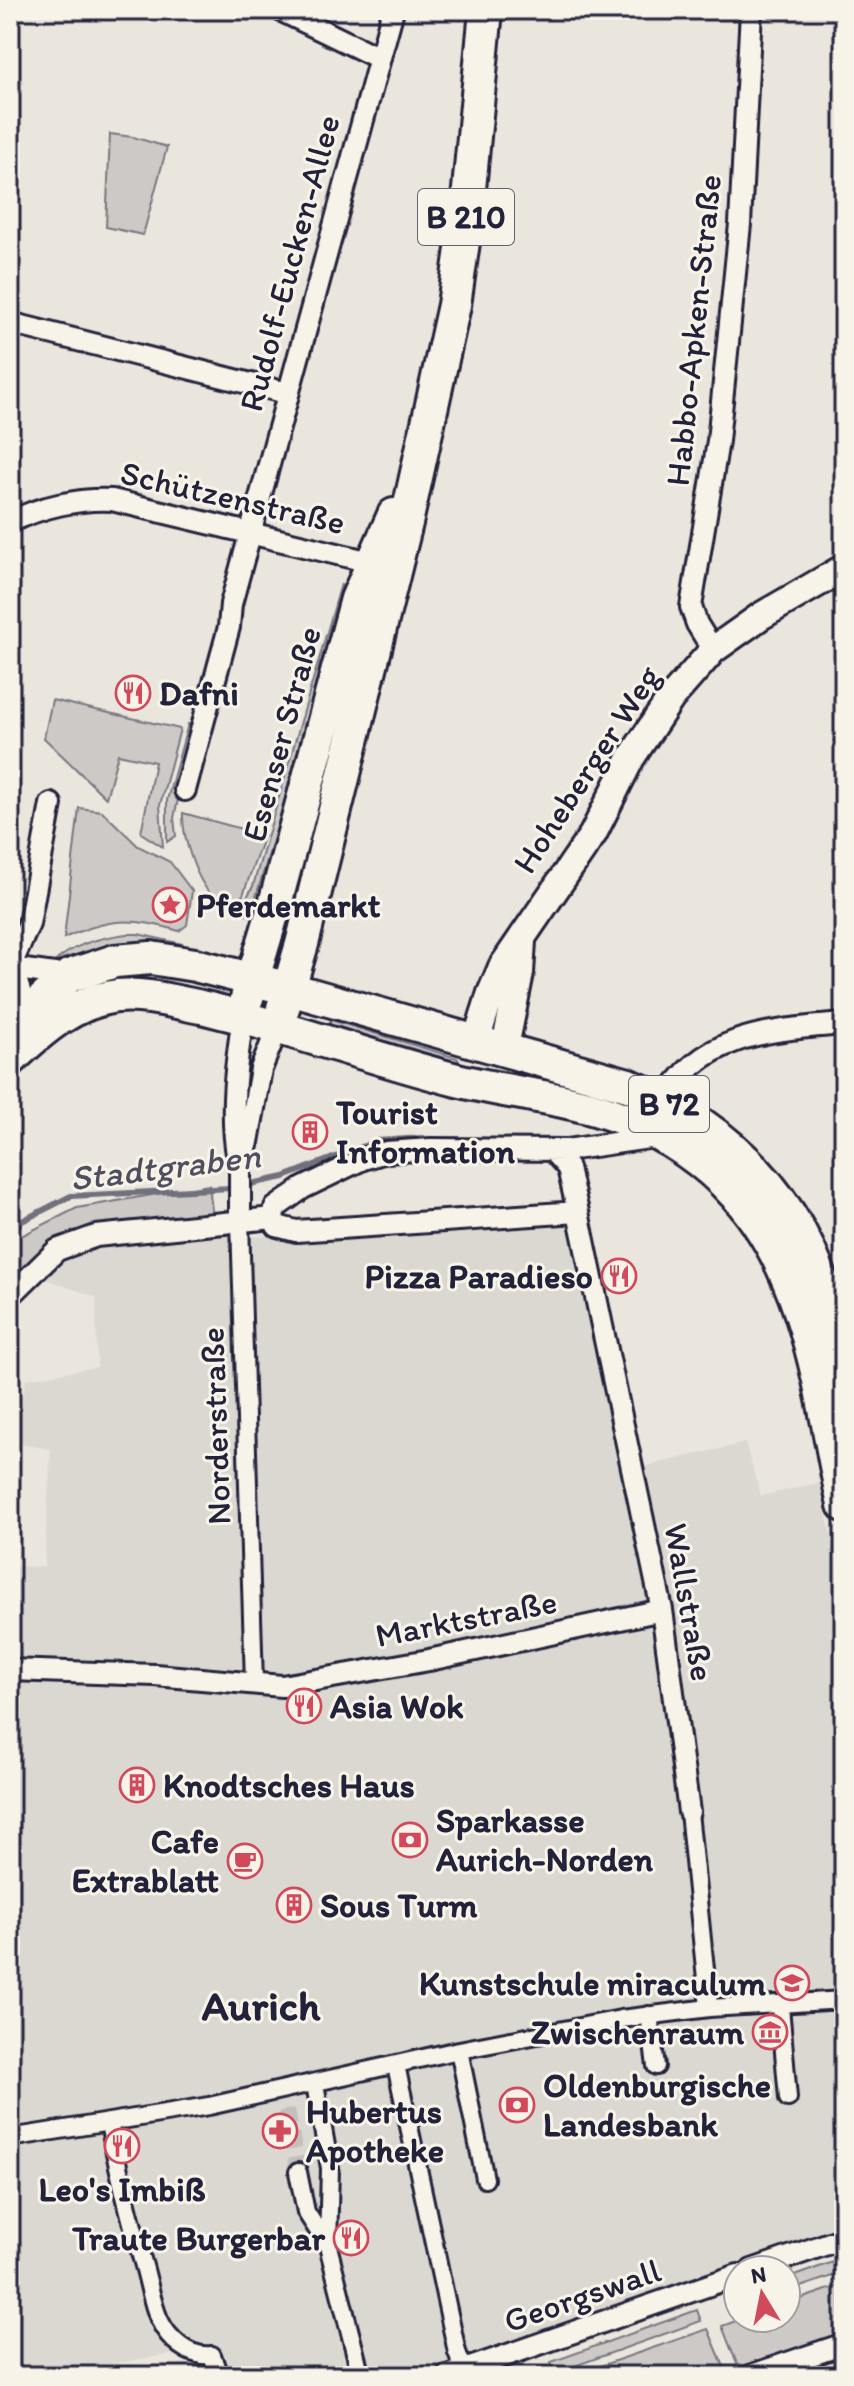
<svg xmlns="http://www.w3.org/2000/svg" width="854" height="2386" font-family="Itim,sans-serif">
<style>
.built{fill:#dbd8d2}
.green{fill:#cdc9c6;stroke:#787680;stroke-width:2}
.lines{fill:none;stroke-linecap:round;stroke-linejoin:round}
.stream{stroke:#716f7b;stroke-width:6}
.pedestrian-tunnel{stroke:#c2bfbd;stroke-width:16;stroke-dasharray:16 8;stroke-linecap:butt}
.pedestrian-casing{stroke:#22223b;stroke-width:22}
.minor-casing{stroke:#22223b;stroke-width:26}
.tertiary-casing{stroke:#22223b;stroke-width:32}
.primary-casing{stroke:#22223b;stroke-width:38}
.pedestrian{stroke:#f7f3e8;stroke-width:16}
.minor{stroke:#f7f3e8;stroke-width:20}
.tertiary{stroke:#f7f3e8;stroke-width:26}
.primary{stroke:#f7f3e8;stroke-width:32}
.labels{text-anchor:middle;stroke-width:6;stroke-linejoin:round;paint-order:stroke}
.shield{fill:#f7f3e8;stroke:#62616f;stroke-width:2}
.shield-label{font-size:32px;font-weight:bold;fill:#22223b}
.street-label{font-size:34px;fill:#22223b;stroke:#f7f3e8}
.poi-label{font-size:34px;font-weight:bold;fill:#22223b;stroke:#f7f3e8;text-anchor:start}
.water-label{font-size:36px;font-style:italic;fill:#504f60;stroke:#f7f3e8}
.district-label{font-size:42px;font-weight:bold;fill:#22223b;stroke:#f7f3e8}
</style>
<rect width="100%" height="100%" fill="#eae6de"/>
<filter id="ink" filterUnits="userSpaceOnUse"><feTurbulence type="fractalNoise" baseFrequency=".0125" numOctaves="2"/><feDisplacementMap in="SourceGraphic" scale="16" xChannelSelector="R" yChannelSelector="G"/><feConvolveMatrix kernelMatrix="1 2 1 2 8 2 1 2 1" color-interpolation-filters="sRGB"/></filter>
<g filter="url(#ink)">
<!-- built -->
<path class="built" d="M569 1218 625 1471 745 1443 761 1496 819 1483 844 1591V2228L428 2376H213L172 2354 87 2368V2376H10V1755L16 1754 17 1680 10 1663V1566L44 1567 51 1449 13 1443 26 1379 97 1367 96 1297 39 1277 65 1253 96 1242 229 1229 249 1237Z"/>
<!-- green -->
<path class="green" d="M110 134 133 137 167 147 143 235 106 227Z
M341 584 342 602 338 615 320 664 301 749 250 916 239 912 253 886Z
M52 700 180 729 160 805 163 847 141 833 155 762 118 754 106 798 44 738Z
M188 724 191 725 178 774 183 776 174 818 176 836 167 842V800Z
M79 808 102 811 138 846 170 862 192 891 187 925 179 931C132 917 108 918 64 938Z
M183 813 264 835 243 895 232 906C226 903 219 901 214 897 196 882 182 836 183 813Z
M126 934H138L183 944 184 950 65 967 50 966C71 945 97 938 126 934Z
M331 1020 457 1058 459 1061 456 1064 348 1031 326 1032Z
M209 1185 213 1219 84 1230 10 1287V1243L13 1240 77 1208Z
M844 2258V2272L786 2292V2279Z
M844 2284V2337L747 2372 737 2364 722 2326 744 2318H786V2304Z
M697 2310 701 2321 555 2373 551 2362Z
M708 2329 725 2369 702 2376H571Z"/>
<g class="lines">
<!-- stream -->
<path class="stream" d="M10 1234 22 1221 71 1196 232 1188 284 1177 377 1141 423 1138"/>
<!-- pedestrian-tunnel -->
<path class="pedestrian-tunnel" d="M287 2110 298 2172"/>
<!-- pedestrian casing -->
<g class="pedestrian-casing">
<path id="pedestrian" d="M240 1221 254 1683
M689 1812 709 2008
M780 2006 788 2098
M649 2015 656 2066
M459 2050 485 2179
M396 2065 457 2352 464 2370
M315 2084 330 2168 328 2246
M109 2123C118 2171 130 2218 144 2266 149 2283 152 2303 159 2319 168 2339 189 2358 212 2355L219 2376
M10 2138 209 2106 459 2050 621 2019 709 2008 844 2000
M298 2172 306 2212 328 2246 361 2376"/>
</g>
<!-- minor casing -->
<g class="minor-casing">
<path id="minor" d="M280 10 379 58
M10 323 287 393
M10 522C40 507 79 498 112 500L383 565
M713 650 697 624 691 607 718 441 740 224 751 10
M185 790 229 627 231 604 393 10
M10 968 69 976
M27 1014 13 969 15 956 29 924 51 804
M665 1101C701 1032 775 1030 844 1024
M238 1160C229 1113 236 1064 243 1017
M578 1212 662 1610 689 1812
M273 1218 275 1208 303 1188 363 1159 386 1152 431 1149 567 1150 662 1136
M273 1218 277 1226 296 1231 578 1212 568 1168 552 1150
M240 1221V1168L248 1142 261 1069 278 1027
M10 1296 57 1250 96 1236 273 1218
M10 1670 155 1675 282 1686 429 1660 662 1610
M752 2270 844 2238
M447 2376 738 2275
M749 2376 844 2344"/>
</g>
<!-- tertiary casing -->
<g class="tertiary-casing">
<path id="tertiary" d="M475 1044 491 993 502 967 593 834 631 758 671 698 713 650 761 616 844 568
M504 1052 520 973 522 941"/>
</g>
<!-- primary casing -->
<g class="primary-casing">
<path id="primary" d="M247 998 272 915 357 599 394 515
M283 1008 302 944 406 523 454 305 466 221 486 10
M10 1045 27 1014 69 976 115 961 151 958 195 965 290 989 628 1085C728 1127 798 1196 828 1302 836 1328 838 1355 844 1381
M10 1060C41 1030 73 1002 117 996 144 993 175 1002 201 1007 287 1027 371 1058 457 1080 513 1094 573 1098 627 1120 668 1136 706 1162 736 1195 811 1279 821 1399 844 1505"/>
</g>
<!-- pedestrian -->
<use href="#pedestrian" class="pedestrian"/>
<!-- minor -->
<use href="#minor" class="minor"/>
<!-- tertiary -->
<use href="#tertiary" class="tertiary"/>
<!-- primary -->
<use href="#primary" class="primary"/>
</g>
</g>
<!-- icons -->
<defs>
<g id="restaurant-ring" transform="scale(1.8)"><circle r="9.5" fill="#f7f3e8" stroke="#d1495b" stroke-width="1.5"/><path d="M-5-6h1v4h1v-4h1v4h1v-4h1v5L-1.5 .5V6h-2V.5L-5-1ZM5-6V6H3V1.5H1.5Q1.5-4 5-6Z" fill="#d1495b"/></g>
<g id="sight-ring" transform="scale(1.8)"><circle r="9.5" fill="#f7f3e8" stroke="#d1495b" stroke-width="1.5"/><path d="M0-6L1.8-2.2L6-1.7L2.9 1.2L3.7 5.4L0 3.3L-3.7 5.4L-2.9 1.2L-6-1.7L-1.8-2.2Z" fill="#d1495b"/></g>
<g id="building-ring" transform="scale(1.8)"><circle r="9.5" fill="#f7f3e8" stroke="#d1495b" stroke-width="1.5"/><path d="M-4-6H4V6H1V3H-1V6H-4ZM-2.5-4.3h1.7v1.8h-1.7ZM.8-4.3h1.7v1.8H.8ZM-2.5-1h1.7V.8h-1.7ZM.8-1h1.7V.8H.8Z" fill="#d1495b"/></g>
<g id="bank-ring" transform="scale(1.8)"><circle r="9.5" fill="#f7f3e8" stroke="#d1495b" stroke-width="1.5"/><path d="M-6-4H6V4H-6ZM0-2.3a2.3 2.3 0 1 0 0 4.6a2.3 2.3 0 1 0 0-4.6Z" fill="#d1495b"/></g>
<g id="cafe-ring" transform="scale(1.8)"><circle r="9.5" fill="#f7f3e8" stroke="#d1495b" stroke-width="1.5"/><path d="M-5.5-4.5H6V0H3Q3 3.5 0 3.5H-2.5Q-5.5 3.5-5.5 0ZM3-3.2v2h1.7v-2ZM-6 4.5H4V6H-6Z" fill="#d1495b"/></g>
<g id="school-ring" transform="scale(1.8)"><circle r="9.5" fill="#f7f3e8" stroke="#d1495b" stroke-width="1.5"/><path d="M0-5L7-2L0 1L-7-2ZM-4 1L0 2.5L4 1V4Q0 6-4 4Z" fill="#d1495b"/></g>
<g id="museum-ring" transform="scale(1.8)"><circle r="9.5" fill="#f7f3e8" stroke="#d1495b" stroke-width="1.5"/><path d="M0-6L6-3V-2H-6V-3ZM-5-1h2V3h-2ZM-1-1h2V3h-2ZM3-1h2V3H3ZM-6 4H6V6H-6Z" fill="#d1495b"/></g>
<g id="pharmacy-ring" transform="scale(1.8)"><circle r="9.5" fill="#f7f3e8" stroke="#d1495b" stroke-width="1.5"/><path d="M-2-6h4v4h4v4h-4v4h-4v-4h-4v-4h4Z" fill="#d1495b"/></g>
</defs>
<g fill-rule="evenodd">
<use href="#restaurant-ring" x="133" y="693"/>
<use href="#sight-ring" x="170" y="905"/>
<use href="#building-ring" x="310" y="1132"/>
<use href="#restaurant-ring" x="619" y="1276"/>
<use href="#restaurant-ring" x="304" y="1706"/>
<use href="#building-ring" x="137" y="1785"/>
<use href="#bank-ring" x="410" y="1840"/>
<use href="#cafe-ring" x="245" y="1861"/>
<use href="#building-ring" x="294" y="1905"/>
<use href="#school-ring" x="792" y="1983"/>
<use href="#museum-ring" x="770" y="2032"/>
<use href="#bank-ring" x="517" y="2105"/>
<use href="#pharmacy-ring" x="280" y="2131"/>
<use href="#restaurant-ring" x="122" y="2146"/>
<use href="#restaurant-ring" x="351" y="2238"/>
</g>
<g class="labels">
<!-- shield labels -->
<g class="shield">
<rect x="418" y="189" width="96" height="56" rx="6"/>
<rect x="629" y="1076" width="80" height="56" rx="6"/>
</g>
<g class="shield-label">
<text x="466" y="228">B 210</text>
<text x="669" y="1115">B 72</text>
</g>
<!-- street labels -->
<g class="street-label">
<text transform="translate(289 263) rotate(-75)" y="12">Rudolf-Eucken-Allee</text>
<text transform="translate(693 330) rotate(-84)" y="12">Habbo-Apken-Straße</text>
<text transform="translate(233 497) rotate(13)" y="12">Schützenstraße</text>
<text transform="translate(281 734) rotate(-75)" y="12">Esenser Straße</text>
<text transform="translate(586 769) rotate(-57)" y="12">Hoheberger Weg</text>
<text transform="translate(215 1426) rotate(-92)" y="12">Norderstraße</text>
<text transform="translate(690 1602) rotate(80)" y="12">Wallstraße</text>
<text transform="translate(466 1618) rotate(-11)" y="12">Marktstraße</text>
<text transform="translate(582 2295) rotate(-19)" y="12">Georgswall</text>
</g>
<!-- poi labels -->
<g class="poi-label">
<text x="159" y="705">Dafni</text>
<text x="196" y="917">Pferdemarkt</text>
<text x="336" y="1124">Tourist<tspan x="336" dy="39">Information</tspan></text>
<text x="593" y="1288" text-anchor="end">Pizza Paradieso</text>
<text x="330" y="1718">Asia Wok</text>
<text x="163" y="1797">Knodtsches Haus</text>
<text x="436" y="1832">Sparkasse<tspan x="436" dy="39">Aurich-Norden</tspan></text>
<text x="219" y="1853" text-anchor="end">Cafe<tspan x="219" dy="39">Extrablatt</tspan></text>
<text x="320" y="1917">Sous Turm</text>
<text x="766" y="1995" text-anchor="end">Kunstschule miraculum</text>
<text x="744" y="2044" text-anchor="end">Zwischenraum</text>
<text x="543" y="2097">Oldenburgische<tspan x="543" dy="39">Landesbank</tspan></text>
<text x="306" y="2123">Hubertus<tspan x="306" dy="39">Apotheke</tspan></text>
<text x="122" y="2201" text-anchor="middle">Leo's Imbiß</text>
<text x="325" y="2250" text-anchor="end">Traute Burgerbar</text>
</g>
<!-- water labels -->
<g class="water-label">
<text transform="translate(165 1166) rotate(-7)" y="13">Stadtgraben</text>
</g>
<!-- district labels -->
<g class="district-label">
<text x="261" y="2020">Aurich</text>
</g>
</g>
<!-- margin -->
<rect width="854" height="2386" fill="none" stroke="#f7f3e8" stroke-width="40"/>
<rect x="20" y="20" width="814" height="2346" fill="none" stroke="#22223b" stroke-width="3" filter="url(#ink)"/>
<!-- north arrow -->
<g transform="translate(762 2294) rotate(350)"><circle r="38" fill="#f7f3e8" stroke="#a29fa3" stroke-width="2"/>
<path d="M0-6L14 30L0 20L-14 30Z" fill="#d1495b"/>
<text y="-12" font-size="22" font-weight="bold" text-anchor="middle" fill="#22223b">N</text>
</g>
</svg>
